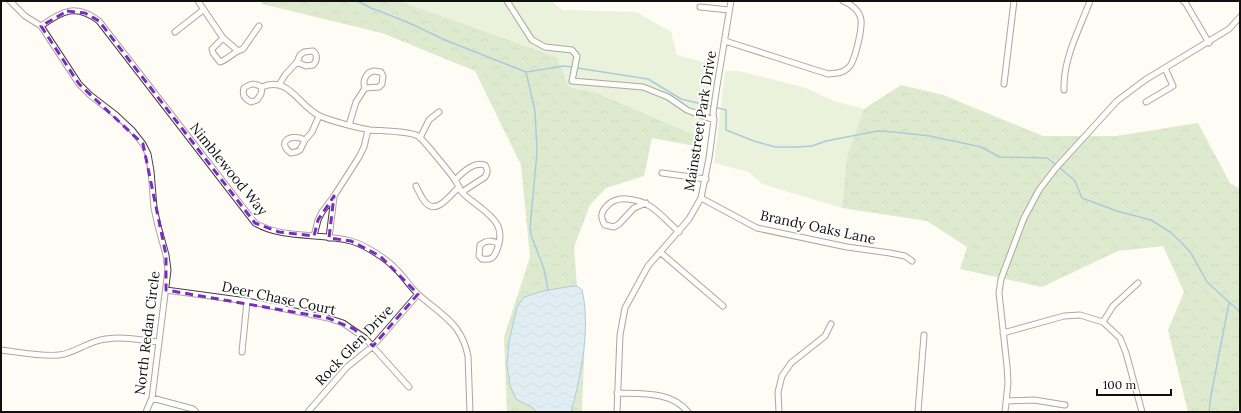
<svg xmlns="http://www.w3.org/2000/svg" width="1241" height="413" font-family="Lora,serif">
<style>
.green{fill:#d3e7bf}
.forest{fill:url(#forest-crowns)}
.water{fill:url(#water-waves);stroke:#498fc2}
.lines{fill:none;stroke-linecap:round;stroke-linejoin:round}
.stream{stroke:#498fc2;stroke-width:1.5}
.minor-casing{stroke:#434343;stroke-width:7}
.minor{stroke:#fff;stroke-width:5}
.marked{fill:none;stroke:#7b2cbf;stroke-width:3;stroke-dasharray:8 5;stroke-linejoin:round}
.labels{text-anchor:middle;stroke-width:4;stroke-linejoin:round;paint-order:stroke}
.street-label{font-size:14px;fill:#101010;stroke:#fff}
</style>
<defs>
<pattern id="forest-crowns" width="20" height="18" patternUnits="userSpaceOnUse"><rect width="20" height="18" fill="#b7d6a0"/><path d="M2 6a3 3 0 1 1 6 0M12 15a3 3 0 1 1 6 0" fill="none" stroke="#9cb789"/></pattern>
<pattern id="water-waves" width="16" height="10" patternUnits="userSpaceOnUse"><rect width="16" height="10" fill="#bcdcf1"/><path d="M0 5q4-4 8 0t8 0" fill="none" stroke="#a1bcce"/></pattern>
</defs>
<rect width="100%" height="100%" fill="#fefcf4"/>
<!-- green -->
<path class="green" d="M399 1H551L563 10 636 12 671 32 677 55 711 64 702 138 595 92 569 87 557 57Z
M725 71H739L806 88 834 101 864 109 847 156 842 208 762 184 749 172 714 163Z"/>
<!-- forest -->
<path class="forest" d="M261 1H399L557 57 569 87 595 92 702 138 701 147 652 138 644 176 606 188 590 205 574 247 577 286C578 287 580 288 581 290 589 299 582 394 582 412H507L504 337 530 257 521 165 475 71 382 33 262 4Z
M901 85 943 95 1043 136H1116L1198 123 1230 183 1240 189V403L1237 412H1188L1168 330 1184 292 1163 246 1118 251 1042 287 960 269 967 247 927 221 842 208 847 156 864 109Z"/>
<!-- water -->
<path class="water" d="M572 286H577L582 290C591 327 581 376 571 412H537L533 408 516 399 510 386 507 365 509 342 517 307 524 297 543 291Z"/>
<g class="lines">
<!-- stream -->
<path class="stream" d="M357 1 371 8 407 22 445 40 526 72 564 66 573 67
M577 68 648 79 681 99 726 110V130L754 141 775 147H797L812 146 826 141 878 131 894 132 930 136 981 147 1000 157 1047 158 1056 165
M526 72 535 111 537 152 530 228 531 235 544 269 548 290
M1059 167 1075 181 1082 198 1117 211 1151 220 1170 232 1181 242 1191 253 1207 282 1240 312
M1209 412 1211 395 1229 303"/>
<!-- minor casing -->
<g class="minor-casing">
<path id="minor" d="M10 1 25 16 41 26 79 84 90 95 116 115 132 130 143 144 148 154 151 171 154 208 158 226 166 255 168 270 152 398 146 412
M198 1 223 38 237 50
M507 1 532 40 545 47 572 50 577 56 572 81 643 87 668 97 687 110 714 120
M1183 1 1185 2 1209 43
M700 7 729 10
M41 26C62 11 76 3 99 21L255 223C284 240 319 232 351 241 365 245 387 259 397 270 405 278 411 288 419 295 431 306 446 315 456 328 462 336 466 346 468 356L470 412
M175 32 203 10
M223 38 212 49 213 53 220 62C229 59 234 51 243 49L259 26
M725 41 828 74C835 73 842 74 848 68 855 63 862 29 861 20 860 11 851 4 843 1
M1004 84 1014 1
M279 85 285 75 297 62 306 66 313 65C317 61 318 55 313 51L304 52 300 55 297 62
M262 87 261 94 257 100 251 102C244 98 242 95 244 88 251 83 255 83 262 87 289 75 299 107 320 116 330 121 359 128 370 130 382 131 409 131 418 136 422 138 451 174 455 180 457 183 459 187 461 191 464 195 468 198 472 201 491 216 508 225 496 252 493 259 490 260 482 259L479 256 480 245C486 240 493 240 499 244
M1064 90C1063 59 1079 30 1090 1
M1146 102 1173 86 1165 68
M349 125 356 102 365 88 379 87 382 84 383 76 381 72 374 71C366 72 362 81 365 88
M420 138 429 120 439 112
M305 140C288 132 277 144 291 153L296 152 300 150 305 140 312 132 319 116
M662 173 706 179
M455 180C463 172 474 161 485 165 488 170 488 172 485 177L462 192
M416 186C419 192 422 199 426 203 437 215 451 194 459 187
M701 198 757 228 847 247 890 253 905 256 912 261
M646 203 634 208 619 224 614 227 605 225C601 219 600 214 605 208 610 201 619 198 627 199 652 201 661 216 679 232
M314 236 318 220 322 212 334 196 359 157 364 147 368 130
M329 238 334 197
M660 252 723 306
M166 290 247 301 328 318 343 323 365 338 409 387
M1103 322 1113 306 1138 283
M1003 333 1064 316 1080 315 1103 322 1120 338 1126 353 1142 412
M1 350C18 352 43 357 59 355 71 354 82 346 94 342 114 335 137 339 158 342
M242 352 247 301
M617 393C642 394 671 391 688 412
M152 398 193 409 196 412
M1007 401 1034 400 1065 405
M308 412 347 367 373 346 418 294
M617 412 620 335 625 308 648 266 689 219 701 198 709 158 714 120 713 113 717 86 731 1
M779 412 778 392 782 376 791 363 825 336 831 324
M918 412 924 335
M1005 412 1008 383 1007 366 999 293 1001 279 1024 218 1039 190 1055 169 1117 101 1145 80 1229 29 1240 17"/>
</g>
<!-- minor -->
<use href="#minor" class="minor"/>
</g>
<!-- marked area -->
<path d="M0 0H1241V413H0ZM67 11 85 13 99 21 255 223 279 232 314 236 318 220 334 196 329 238 351 241 380 256 418 294 373 346 354 329 328 318 166 290V255L143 144 79 84 41 26Z" fill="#fefcf4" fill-opacity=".55" fill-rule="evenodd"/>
<path class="marked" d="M67 11 85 13 99 21 255 223 279 232 314 236 318 220 334 196 329 238 351 241 380 256 418 294 373 346 354 329 328 318 166 290V255L143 144 79 84 41 26Z"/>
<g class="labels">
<!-- street labels -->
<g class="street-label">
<text transform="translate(700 121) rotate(-81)" y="5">Mainstreet Park Drive</text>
<text transform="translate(229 169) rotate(51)" y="5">Nimblewood Way</text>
<text transform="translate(818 227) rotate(12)" y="5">Brandy Oaks Lane</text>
<text transform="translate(279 298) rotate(12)" y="5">Deer Chase Court</text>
<text transform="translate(147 333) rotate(-83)" y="5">North Redan Circle</text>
<text transform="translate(354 345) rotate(-46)" y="5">Rock Glen Drive</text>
</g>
</g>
<!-- border -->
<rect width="1241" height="413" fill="none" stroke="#101010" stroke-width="4"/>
<!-- scale -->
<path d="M1097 389v6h74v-6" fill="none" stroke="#101010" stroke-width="2"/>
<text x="1103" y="389" font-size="12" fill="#101010" stroke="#ffffff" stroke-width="3" paint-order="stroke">100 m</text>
</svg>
